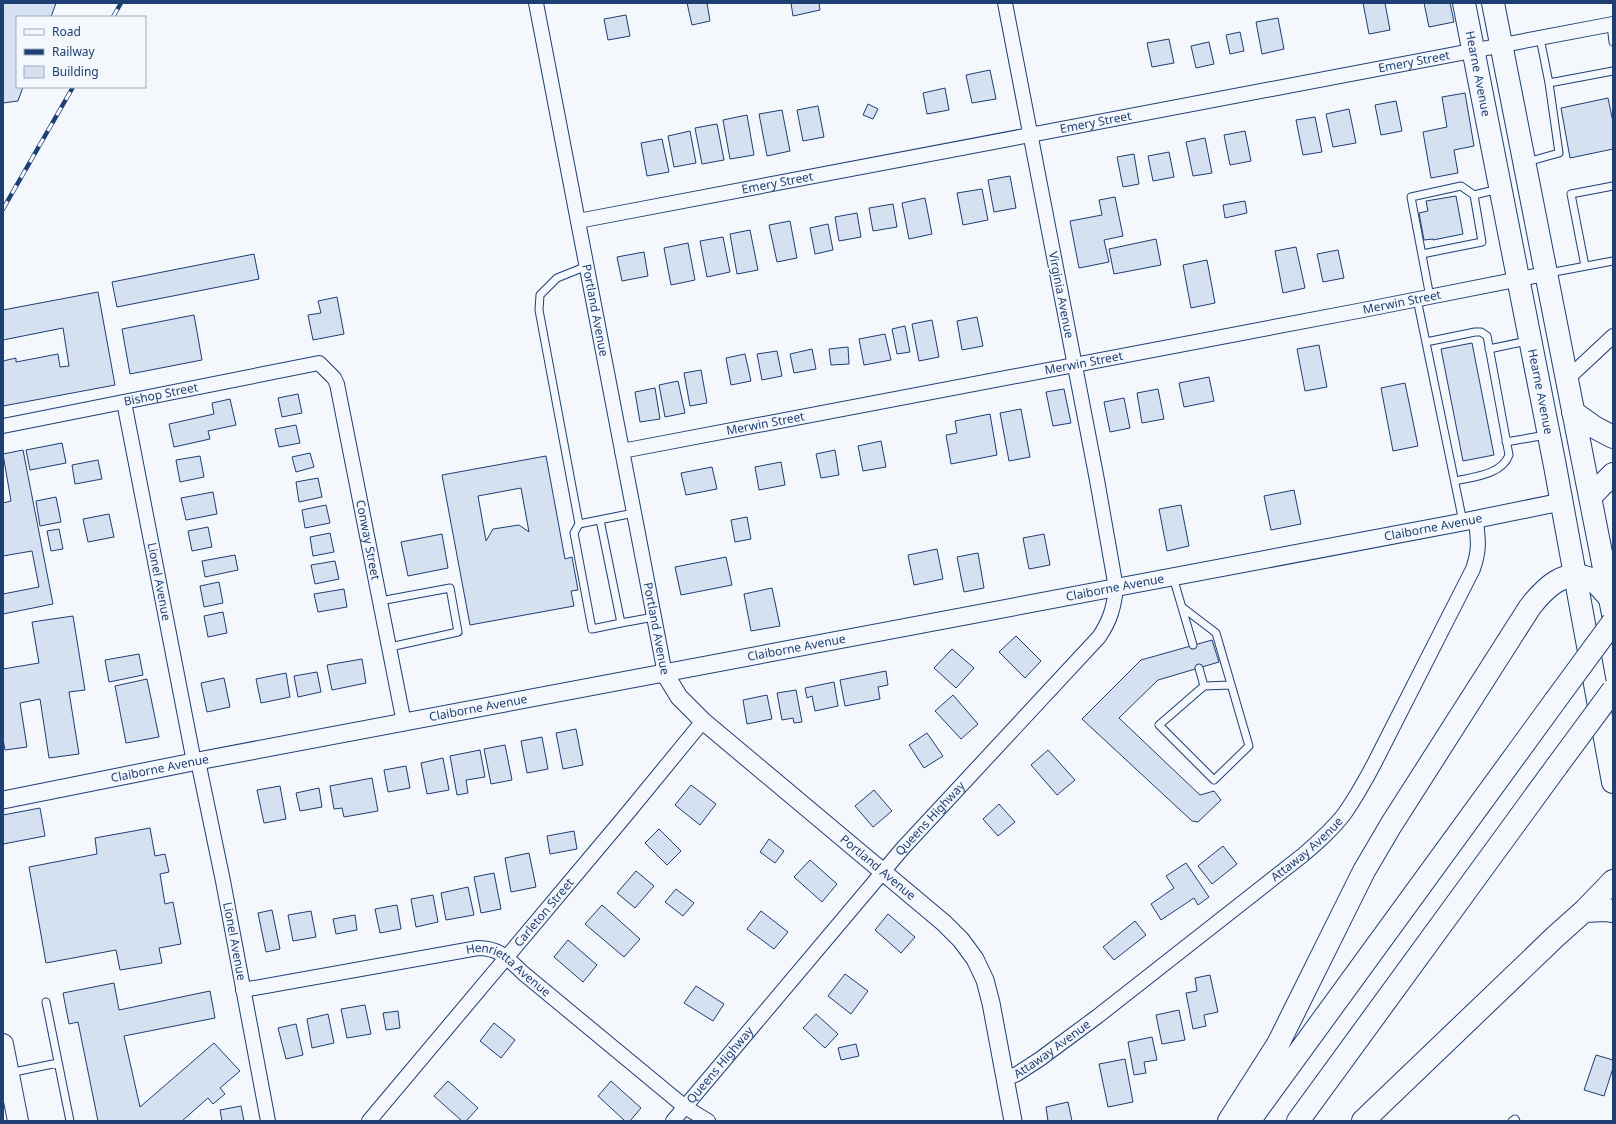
<svg xmlns="http://www.w3.org/2000/svg" width="1616" height="1124" font-family="'Noto Sans',sans-serif">
<style>
.building{fill:#d5e0f0;stroke:#1d3f73;fill-rule:evenodd}
.lines{fill:none;stroke-linecap:round;stroke-linejoin:round}
.service-casing{stroke:#1d3f73;stroke-width:9}
.minor-casing{stroke:#1d3f73;stroke-width:16}
.tertiary-casing{stroke:#1d3f73;stroke-width:19}
.secondary-casing{stroke:#1d3f73;stroke-width:22}
.primary-casing{stroke:#1d3f73;stroke-width:24}
.motorway-casing{stroke:#1d3f73;stroke-width:24}
.service{stroke:#f4f7fb;stroke-width:7}
.minor{stroke:#f4f7fb;stroke-width:14}
.tertiary{stroke:#f4f7fb;stroke-width:17}
.secondary{stroke:#f4f7fb;stroke-width:20}
.primary{stroke:#f4f7fb;stroke-width:22}
.motorway{stroke:#f4f7fb;stroke-width:22}
.rail-casing{stroke:#1d3f73;stroke-width:4.5}
.rail{stroke:#f4f7fb;stroke-width:3;stroke-dasharray:9;stroke-linecap:butt}
.motorway-bridge-casing{stroke:#1d3f73;stroke-width:24;stroke-linecap:butt}
.motorway-bridge{stroke:#f4f7fb;stroke-width:22}
.labels{text-anchor:middle;stroke-width:3;stroke-linejoin:round;paint-order:stroke}
.street-label{font-size:12px;fill:#1d3f73;stroke:#f4f7fb}
</style>
<rect width="100%" height="100%" fill="#f4f7fb"/>
<!-- building -->
<path class="building" d="M3 3H56L51 17H17V87H23L18 101 3 103Z
M687 3H707L710 21 692 25Z
M791 3H819L820 10 793 16Z
M1363 3H1385L1390 30 1369 34Z
M1424 3H1450L1454 22 1429 27Z
M626 15 630 36 608 40 604 19Z
M1278 18 1284 49 1262 54 1256 22Z
M1240 32 1244 51 1230 54 1226 35Z
M1169 39 1174 63 1152 67 1147 43Z
M1209 42 1214 64 1196 68 1191 46Z
M990 70 996 99 972 103 966 75Z
M945 88 949 110 927 114 923 93Z
M1465 93 1474 146 1454 150 1458 173 1431 178 1423 132 1447 127 1442 97Z
M1608 98 1613 122V149L1570 158 1561 108Z
M1396 101 1402 131 1381 135 1375 105Z
M868 104 878 109 873 119 863 115Z
M818 106 824 137 803 141 797 110Z
M1349 109 1356 143 1333 147 1326 114Z
M782 110 790 151 767 156 759 114Z
M747 115 754 155 730 159 723 120Z
M1315 117 1322 152 1303 155 1296 120Z
M717 124 724 160 702 164 695 128Z
M690 131 696 163 674 167 668 136Z
M1245 131 1251 161 1230 165 1224 135Z
M1205 138 1212 173 1193 176 1186 142Z
M662 139 669 172 647 176 641 143Z
M1169 152 1174 177 1153 181 1148 156Z
M1134 154 1139 184 1123 187 1117 157Z
M1010 176 1016 208 994 212 988 180Z
M982 189 988 220 963 225 957 193Z
M1456 196 1463 234 1433 240V239L1424 240 1419 213 1428 211 1426 201Z
M1115 197 1123 236 1104 240 1109 262 1079 268 1070 221 1102 215 1099 200Z
M925 198 932 234 909 239 902 203Z
M1245 201 1247 213 1225 218 1223 205Z
M893 204 897 227 873 231 869 208Z
M857 213 861 237 839 241 835 217Z
M790 221 797 258 777 262 769 225Z
M828 224 833 250 815 254 810 228Z
M750 230 758 270 737 274 730 234Z
M723 237 730 272 707 277 700 241Z
M1156 239 1161 265 1114 274 1109 249Z
M688 243 695 280 671 285 664 248Z
M1296 247 1305 288 1283 293 1275 251Z
M1338 250 1344 278 1323 282 1317 254Z
M644 252 648 276 622 281 617 257Z
M254 254 259 279 117 307 112 282Z
M1207 260 1215 303 1191 308 1183 265Z
M98 292 115 385 3 406V361L16 358V362L58 354 60 367 69 366 63 328 3 340V310Z
M337 297 344 334 313 340 308 315 321 313 318 301Z
M194 315 202 360 130 374 122 329Z
M977 317 983 346 962 350 957 321Z
M932 320 939 357 919 361 912 324Z
M905 326 910 352 897 354 892 329Z
M885 334 891 360 864 365 859 339Z
M1472 343 1494 455 1463 461 1441 349Z
M1319 345 1327 387 1305 391 1297 349Z
M848 347 849 364 831 365 829 349Z
M812 349 816 369 794 373 790 354Z
M777 351 782 376 762 380 757 354Z
M745 354 751 381 731 385 726 358Z
M701 370 707 403 690 406 684 373Z
M1209 377 1214 401 1184 407 1179 383Z
M678 381 685 413 665 417 659 385Z
M1405 383 1418 446 1393 451 1381 388Z
M655 388 660 419 640 422 635 392Z
M1064 389 1071 423 1053 426 1046 392Z
M1158 389 1164 419 1142 423 1137 393Z
M298 394 302 413 282 417 278 398Z
M1124 398 1130 428 1110 432 1104 402Z
M230 399 236 425 208 431 210 439 174 447 169 424 214 414 212 403Z
M1021 409 1030 457 1009 461 1000 413Z
M990 414 997 455 951 464 946 435 957 433 955 421Z
M296 425 300 443 279 447 275 429Z
M881 441 886 467 863 471 858 446Z
M62 443 66 463 30 470 26 450Z
M23 450 53 604 3 614V594L39 587 32 551 3 556V503L11 501 3 454Z
M835 450 839 475 821 478 816 454Z
M310 453 314 467 296 472 292 457Z
M200 456 204 477 180 482 176 460Z
M546 456 565 559 572 557 578 590 571 591 574 606 470 625 442 475ZM521 488 529 532 519 525 493 529 486 541 478 496Z
M98 460 102 479 75 484 72 465Z
M781 462 785 485 759 490 755 467Z
M712 467 717 489 686 495 681 473Z
M318 478 322 497 299 502 296 482Z
M1294 490 1301 524 1271 530 1264 496Z
M213 492 217 514 186 520 181 498Z
M56 497 61 522 40 526 36 501Z
M326 505 330 523 305 528 302 510Z
M1181 505 1189 546 1167 551 1159 509Z
M109 514 114 537 88 542 83 519Z
M747 517 751 539 735 542 731 520Z
M208 527 212 547 192 551 188 531Z
M59 529 63 549 51 551 47 531Z
M330 533 334 552 313 556 310 537Z
M442 534 448 568 408 576 401 542Z
M1044 534 1050 565 1029 569 1023 538Z
M937 549 943 579 914 585 908 555Z
M978 553 984 588 964 592 957 557Z
M235 555 238 570 205 577 202 561Z
M726 557 732 585 681 595 675 567Z
M335 561 339 579 315 584 311 565Z
M219 582 223 603 204 607 200 586Z
M772 588 780 626 751 631 744 594Z
M344 589 347 607 318 612 314 594Z
M223 612 227 633 208 637 204 616Z
M73 616 85 690 69 692 79 754 49 758 40 699 20 703 27 747 5 750 3 739V669L39 663 32 622Z
M1016 636 1041 661 1025 678 999 652Z
M1212 640 1219 662 1158 680 1119 718 1200 795 1214 791 1221 800 1198 822 1192 821 1082 719 1141 660Z
M952 649 974 668 956 688 934 668Z
M139 654 143 675 109 682 105 660Z
M362 659 366 683 332 690 327 665Z
M886 671 888 685 878 687 880 699 845 706 840 680Z
M317 672 321 692 298 697 294 676Z
M286 673 290 697 261 703 256 679Z
M224 678 230 707 207 712 201 683Z
M147 679 159 737 126 743 115 686Z
M834 682 838 706 815 711 812 696 807 698 805 688Z
M796 690 802 722 794 723 793 718 782 720 777 693Z
M767 695 772 719 747 724 743 700Z
M953 695 978 724 961 739 935 711Z
M576 729 583 765 563 769 556 733Z
M927 733 943 756 924 768 909 745Z
M542 737 548 769 527 773 521 741Z
M505 745 512 780 491 784 484 749Z
M480 750 485 777 466 780 468 793 457 795 450 756Z
M1048 750 1075 780 1057 795 1031 765Z
M443 758 449 790 427 794 421 763Z
M406 766 410 788 388 792 384 770Z
M372 778 378 811 344 817 342 808 334 809 330 786Z
M691 785 716 804 700 825 675 805Z
M280 786 286 819 264 823 257 790Z
M319 788 322 807 300 811 296 793Z
M874 790 892 811 873 827 855 806Z
M999 804 1015 822 998 836 983 819Z
M40 808 45 836 3 844V815Z
M150 828 155 856 165 854 169 872 160 874 165 904 173 902 181 944 159 948 162 963 120 970 116 950 46 963 29 867 97 854 95 838Z
M659 829 681 851 667 865 645 843Z
M574 831 577 849 550 854 547 836Z
M769 839 784 851 775 863 760 852Z
M1223 846 1237 864 1212 884 1198 866Z
M529 853 536 887 511 892 505 858Z
M810 860 837 884 822 902 794 877Z
M1186 863 1209 897 1198 905 1194 898 1161 920 1151 904 1174 888 1166 876Z
M636 871 654 886 635 908 617 893Z
M494 873 501 909 481 913 474 877Z
M468 887 474 915 446 920 441 893Z
M676 889 694 903 683 916 665 902Z
M433 895 438 922 416 927 411 899Z
M397 905 401 929 380 933 375 909Z
M602 905 640 939 624 957 585 924Z
M272 910 280 949 266 952 258 913Z
M311 911 316 937 293 941 288 915Z
M761 911 788 932 774 949 747 929Z
M888 914 915 937 901 953 875 930Z
M355 915 357 930 336 934 333 919Z
M1135 921 1146 935 1114 960 1103 947Z
M568 940 597 965 583 982 554 957Z
M845 974 868 991 851 1014 828 996Z
M1210 975 1218 1012 1204 1015 1206 1026 1193 1029 1186 993 1197 991 1195 978Z
M114 983 119 1010 210 991 215 1018 124 1036 140 1107 214 1043 240 1071 220 1088 225 1094 213 1104 208 1098 182 1121H98L78 1022 69 1024 63 993Z
M696 986 724 1004 713 1021 684 1003Z
M365 1005 371 1034 347 1038 341 1009Z
M1179 1010 1185 1040 1162 1044 1156 1015Z
M398 1011 400 1028 386 1030 383 1013Z
M328 1014 334 1043 312 1048 307 1019Z
M816 1014 838 1034 825 1048 803 1028Z
M494 1023 515 1040 501 1058 480 1041Z
M296 1024 303 1055 286 1059 278 1028Z
M1152 1037 1157 1060 1144 1062 1146 1073 1134 1075 1128 1042Z
M856 1044 859 1056 841 1060 838 1048Z
M1596 1055 1613 1060V1068L1604 1096 1584 1090Z
M1125 1059 1133 1102 1108 1107 1099 1064Z
M448 1081 478 1108 466 1121H462L434 1096Z
M611 1081 641 1108 630 1121H625L598 1096Z
M1068 1102 1072 1121H1048L1046 1107Z
M241 1106 244 1121H222L220 1110Z"/>
<g class="lines">
<!-- service casing -->
<g class="service-casing">
<path id="service" d="M1611 25 1613 42
M1540 38 1549 83 1613 71
M1527 162 1559 153 1549 83
M1474 195 1499 189
M1422 254 1482 242 1474 195 1461 186 1411 197 1430 297
M587 266 557 278 540 295 539 310 579 524 634 513
M1585 266 1571 194 1613 186
M1549 273 1613 261
M1417 299 1463 522
M1426 342 1475 332H1481L1487 336 1509 455C1502 475 1472 477 1455 481
M1489 349 1527 341
M1506 442 1546 435
M600 520 621 623 654 617
M579 524 574 533 592 629 621 623
M1173 577 1193 645
M380 601 450 588 458 632 390 647
M1182 607 1216 633 1249 746 1214 780 1159 725 1204 686 1199 668
M1204 686 1231 685
M46 1002 70 1121
M9 1073 58 1063
M1512 1121 1515 1119 1516 1121"/>
</g>
<!-- minor casing -->
<g class="minor-casing">
<g id="minor">
<path id="s1" d="M536 3 665 674"/>
<path id="s2" d="M578 221 1613 24"/>
<path d="M1566 380 1613 336"/>
<path id="s3" d="M124 402 194 762"/>
<path id="s4" d="M3 426 319 363 334 378 337 384 404 723"/>
<path id="s5" d="M622 451 1363 310 1545 274"/>
<path id="s6" d="M198 761 223 881 268 1121"/>
<path id="s7" d="M243 990 478 948C500 948 508 959 523 973L685 1107 708 1121"/>
<path id="s8" d="M1005 1079 1017 1074 1040 1059 1098 1016 1303 855C1318 842 1333 829 1345 813 1356 797 1365 781 1374 764L1473 569C1480 548 1478 541 1476 520"/>
<path id="s9" d="M369 1121 626 815 703 721"/>
<path id="s10" d="M673 1121 903 848 1099 637C1110 621 1114 607 1116 588L1097 480 1005 3"/>
</g>
</g>
<!-- tertiary casing -->
<g class="tertiary-casing">
<g id="tertiary">
<path id="s11" d="M665 674 679 697 703 721 944 923 961 940 975 959 985 980 991 1003 1013 1121"/>
<path id="s12" d="M3 800 198 761 1463 522 1561 502"/>
</g>
</g>
<!-- secondary casing -->
<g class="secondary-casing">
<path id="secondary" d="M3 1044 18 1121"/>
</g>
<!-- primary casing -->
<g class="primary-casing">
<g id="primary">
<path id="s13" d="M1464 3 1555 466 1613 782"/>
<path d="M1493 3 1613 614"/>
</g>
</g>
<!-- motorway casing -->
<g class="motorway-casing">
<path id="motorway" d="M1573 412 1594 427 1613 437
M1591 496 1613 474
M1584 911 1606 910 1613 911
M1229 1121 1278 1044 1364 871 1391 825 1530 607C1544 589 1565 567 1590 579 1597 582 1604 592 1610 598
M1249 1121 1555 701
M1298 1121 1557 766
M1363 1121 1556 936 1584 911 1613 881"/>
</g>
<!-- service -->
<use href="#service" class="service"/>
<!-- minor -->
<use href="#minor" class="minor"/>
<!-- tertiary -->
<use href="#tertiary" class="tertiary"/>
<!-- secondary -->
<use href="#secondary" class="secondary"/>
<!-- primary -->
<use href="#primary" class="primary"/>
<!-- motorway -->
<use href="#motorway" class="motorway"/>
<!-- rail casing -->
<g class="rail-casing">
<path id="rail" d="M113 17 121 3
M3 209 73 87"/>
</g>
<!-- rail -->
<use href="#rail" class="rail"/>
<!-- motorway-bridge casing -->
<g class="motorway-bridge-casing">
<path id="motorway-bridge" d="M1555 701 1613 622
M1557 766 1613 690"/>
</g>
<!-- motorway-bridge -->
<use href="#motorway-bridge" class="motorway-bridge"/>
</g>
<g class="labels">
<!-- street labels -->
<g class="street-label">
<text dy="4" stroke="none"><textPath href="#s2" startOffset="851">Emery Street</textPath></text>
<text dy="4" stroke="none"><textPath href="#s13" startOffset="72">Hearne Avenue</textPath></text>
<text dy="4" stroke="none"><textPath href="#s2" startOffset="527">Emery Street</textPath></text>
<text dy="4" stroke="none"><textPath href="#s2" startOffset="203">Emery Street</textPath></text>
<text transform="translate(1061 295) rotate(79)" y="4">Virginia Avenue</text>
<text dy="4" stroke="none"><textPath href="#s5" startOffset="794">Merwin Street</textPath></text>
<text dy="4" stroke="none"><textPath href="#s1" startOffset="313">Portland Avenue</textPath></text>
<text dy="4" stroke="none"><textPath href="#s5" startOffset="470">Merwin Street</textPath></text>
<text dy="4" stroke="none"><textPath href="#s13" startOffset="396">Hearne Avenue</textPath></text>
<text dy="4" stroke="none"><textPath href="#s4" startOffset="161">Bishop Street</textPath></text>
<text dy="4" stroke="none"><textPath href="#s5" startOffset="146">Merwin Street</textPath></text>
<text dy="4" stroke="none"><textPath href="#s12" startOffset="1456">Claiborne Avenue</textPath></text>
<text dy="4" stroke="none"><textPath href="#s4" startOffset="509">Conway Street</textPath></text>
<text dy="4" stroke="none"><textPath href="#s3" startOffset="183">Lionel Avenue</textPath></text>
<text dy="4" stroke="none"><textPath href="#s12" startOffset="1132">Claiborne Avenue</textPath></text>
<text dy="4" stroke="none"><textPath href="#s1" startOffset="637">Portland Avenue</textPath></text>
<text dy="4" stroke="none"><textPath href="#s12" startOffset="808">Claiborne Avenue</textPath></text>
<text dy="4" stroke="none"><textPath href="#s12" startOffset="484">Claiborne Avenue</textPath></text>
<text dy="4" stroke="none"><textPath href="#s12" startOffset="160">Claiborne Avenue</textPath></text>
<text dy="4" stroke="none"><textPath href="#s10" startOffset="397">Queens Highway</textPath></text>
<text dy="4" stroke="none"><textPath href="#s8" startOffset="380">Attaway Avenue</textPath></text>
<text dy="4" stroke="none"><textPath href="#s11" startOffset="289">Portland Avenue</textPath></text>
<text dy="4" stroke="none"><textPath href="#s9" startOffset="272">Carleton Street</textPath></text>
<text dy="4" stroke="none"><textPath href="#s6" startOffset="184">Lionel Avenue</textPath></text>
<text dy="4" stroke="none"><textPath href="#s7" startOffset="276">Henrietta Avenue</textPath></text>
<text dy="4" stroke="none"><textPath href="#s8" startOffset="56">Attaway Avenue</textPath></text>
<text dy="4" stroke="none"><textPath href="#s10" startOffset="73">Queens Highway</textPath></text>
</g>
</g>
<!-- border -->
<rect width="1616" height="1124" fill="none" stroke="#1d3f73" stroke-width="8"/>
<!-- legend -->
<rect x="16" y="16" width="130" height="72" fill="#f4f7fb" stroke="#9eadc5"/>
<rect x="24" y="29" width="20" height="6" fill="#f4f7fb" stroke="#9eadc5"/>
<text x="52" y="36" font-size="12" fill="#1d3f73">Road</text>
<rect x="24" y="49" width="20" height="6" fill="#1d3f73" stroke="#9eadc5"/>
<text x="52" y="56" font-size="12" fill="#1d3f73">Railway</text>
<rect x="24" y="66" width="20" height="12" fill="#d5e0f0" stroke="#9eadc5"/>
<text x="52" y="76" font-size="12" fill="#1d3f73">Building</text>
</svg>
